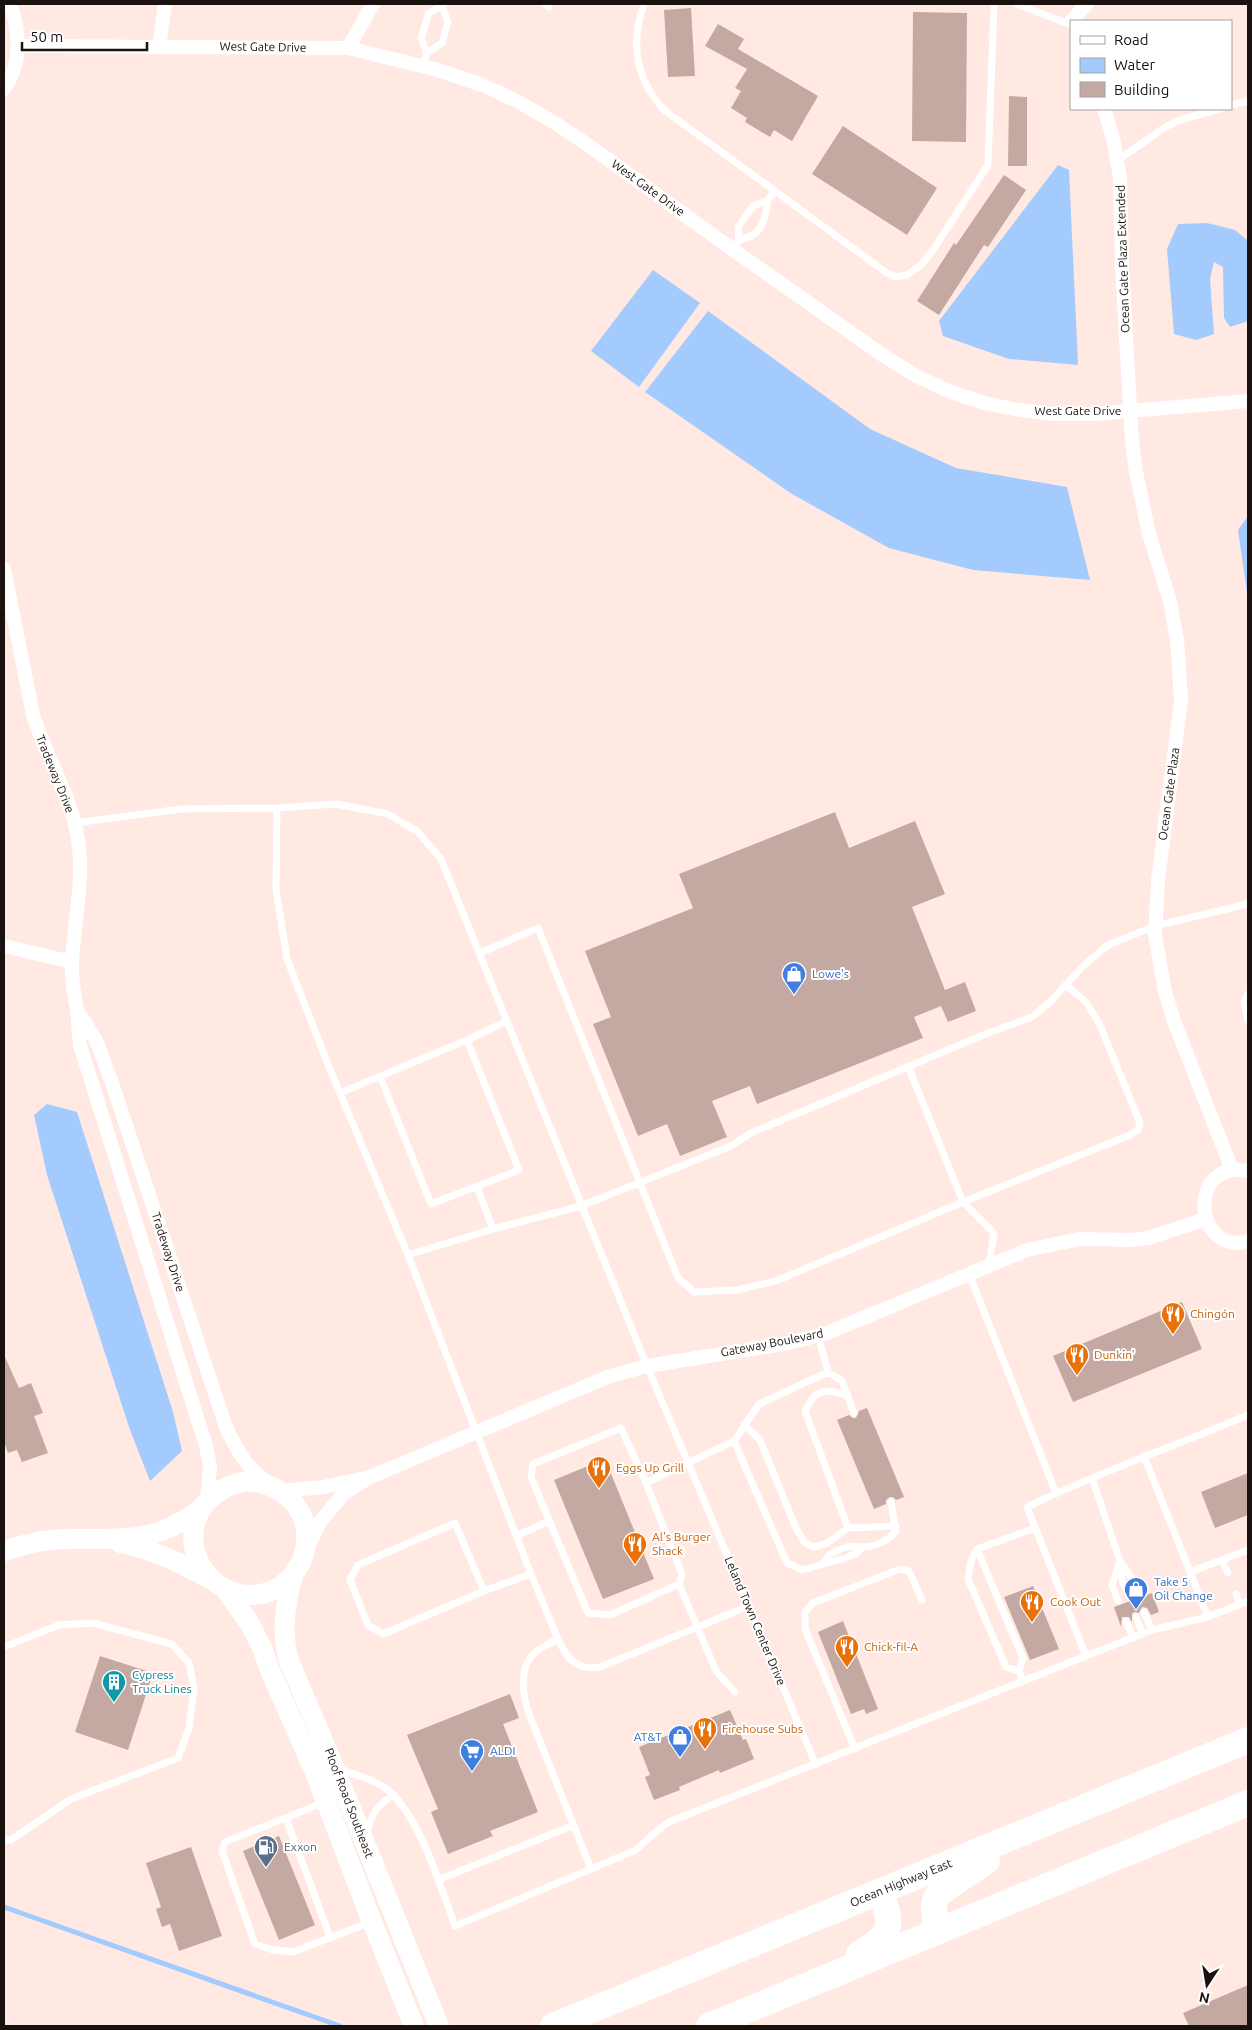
<svg xmlns="http://www.w3.org/2000/svg" width="1252" height="2030" font-family="Ubuntu,sans-serif">
<style>
.water{fill:#a4cbfd}
.lines{fill:none;stroke-linecap:round;stroke-linejoin:round}
.stream{stroke:#a4cbfd;stroke-width:5}
.building{fill:#c3a9a1}
.lane{stroke:#fff;stroke-width:7}
.street{stroke:#fff;stroke-width:14}
.secondary{stroke:#fff;stroke-width:20}
.highway{stroke:#fff;stroke-width:26}
.labels{text-anchor:middle;stroke-width:4;stroke-linejoin:round;paint-order:stroke}
.street-label{font-size:12px;fill:#1a120f;stroke:#fff}
.shop-label{font-size:12px;fill:#366cbe;stroke:#fff;text-anchor:start}
.food-label{font-size:12px;fill:#c56008;stroke:#fff;text-anchor:start}
.culture-label{font-size:12px;fill:#0d838f;stroke:#fff;text-anchor:start}
.service-label{font-size:12px;fill:#4e5e75;stroke:#fff;text-anchor:start}
</style>
<rect width="100%" height="100%" fill="#ffe9e2"/>
<!-- water -->
<path class="water" d="M1058 165 1069 170 1078 365 1009 359 943 336 939 321Z
M1207 223 1235 230 1248 241V321L1230 327 1224 318 1223 267 1214 262 1210 279 1214 334 1196 340 1174 334 1167 249 1178 224Z
M653 270 700 303 639 387 591 351Z
M708 311 870 429 956 468 1067 487 1090 580 973 570 889 548 792 494 645 392Z
M1248 516V600L1238 530Z
M47 1104 77 1112 173 1412 182 1451 150 1481 130 1430 47 1175 34 1115Z"/>
<g class="lines">
<!-- stream -->
<path class="stream" d="M4 1907 340 2026"/>
</g>
<!-- building -->
<path class="building" d="M691 8 695 76 668 77 664 10Z
M913 12 967 13 966 142 912 141Z
M718 24 744 39 738 49 818 96 792 141 774 130 770 137 745 122 747 118 731 108 741 91 735 88 747 69 705 46Z
M1009 96 1027 97V166H1008Z
M843 126 937 188 907 235 812 174Z
M1004 175 1026 190 988 247 984 245 939 315 917 301 954 243 956 245Z
M835 812 849 848 915 821 945 894 912 907 945 990 965 982 976 1011 948 1022 941 1006 914 1017 923 1038 757 1104 750 1086 712 1101 727 1137 680 1156 667 1124 638 1136 593 1024 611 1017 585 951 693 908 679 874Z
M1182 1302 1202 1349 1073 1402 1053 1356Z
M4 1355 19 1388 31 1383 43 1413 34 1416 48 1453 22 1462 17 1450 8 1453 4 1442Z
M867 1408 904 1497 896 1500 893 1497H890L886 1500V1504L874 1509 837 1420 849 1415 853 1418H856L859 1411Z
M605 1459 654 1579 603 1599 554 1480Z
M1248 1473V1515L1215 1528 1201 1492Z
M1033 1586 1059 1649 1030 1660 1004 1597Z
M1152 1593 1159 1612 1151 1615 1147 1608 1142 1607 1139 1613 1134 1612 1132 1614V1622L1129 1617H1122L1121 1627 1114 1607Z
M843 1621 878 1709 866 1714 864 1709 851 1714 818 1632Z
M100 1656 153 1673 128 1750 75 1732Z
M510 1694 519 1718 503 1724 538 1812 490 1831 493 1836 448 1854 431 1812 438 1809 407 1735Z
M730 1710 743 1740 746 1739 754 1759 720 1773 719 1770 679 1787 680 1790 654 1800 645 1777 650 1775 639 1747Z
M279 1836 315 1925 279 1940 243 1851Z
M191 1847 222 1936 179 1951 170 1924 162 1927 156 1909 161 1907 146 1863Z
M1248 1985V2026H1189L1183 2013Z"/>
<g class="lines">
<!-- lane -->
<path class="lane" d="M545 4 549 7
M644 4C630 43 636 79 664 110L775 191
M1017 4 1069 24
M427 53 421 38 429 13 444 4
M422 66 427 53 442 43 448 22 442 6
M1231 105 1248 101
M1118 160 1167 126 1183 119 1220 109
M739 240 738 227 753 206 767 201 775 191 887 273 896 277 907 275 922 264 933 250 988 165 994 4
M737 243C741 238 745 239 751 236 763 230 767 213 767 201
M277 808 276 889 287 959 329 1067 408 1255 493 1229 581 1206 731 1146 751 1133 983 1035 1032 1017 1051 1001 1082 967 1108 945 1155 926 1248 904
M75 823 181 809 277 808 336 804 388 814 418 832 441 859 647 1366 816 1765
M480 953 538 928 678 1278 694 1292 737 1290 776 1281 963 1202 1130 1135 1138 1130 1140 1123 1100 1025 1086 1002 1066 985
M1248 994 1244 1002 1248 1020
M908 1066 963 1202 994 1233 989 1265
M380 1076 431 1204 519 1170 467 1040 507 1021
M340 1093 467 1040
M477 1187 493 1229
M969 1274 1056 1493
M818 1335 828 1372 842 1381 854 1413
M848 1396C826 1388 815 1388 805 1411L848 1528
M744 1424 760 1440 796 1528 804 1542 813 1547 826 1544 848 1528 896 1526
M734 1441 787 1563 802 1570 842 1559
M1144 1456 1208 1617 1152 1630 1086 1656 1027 1507C1099 1472 1175 1446 1248 1415
M1092 1478 1120 1561 1122 1580 1129 1596
M646 1483 682 1574 679 1584 716 1671 735 1692
M516 1536 549 1521
M843 1548C852 1545 855 1547 863 1547 876 1547 889 1540 896 1531L891 1502
M977 1549 1023 1658 1019 1671 1023 1681
M847 1557 855 1554 863 1547
M1222 1560 1228 1573
M1121 1562 1131 1577 1137 1593
M823 1563 830 1554 839 1550
M1190 1572 1248 1550
M679 1584 610 1615 588 1613 531 1477 533 1464 621 1428 646 1483 734 1441 759 1404 828 1372
M484 1591 455 1523 358 1565 350 1580 368 1625 383 1634 484 1591 531 1574
M1236 1594 1240 1604
M1118 1601 1112 1585 1119 1564
M1144 1612 1152 1630
M1136 1617 1143 1634
M1208 1617 1248 1601
M1126 1621 1133 1638
M558 1639C567 1659 577 1671 600 1667L749 1606
M4 1647 59 1625 93 1623 172 1644 189 1663 194 1688 189 1728 178 1758 71 1799 11 1840H4
M1019 1671 1006 1667 968 1579 971 1561 977 1549 1035 1528
M855 1749 805 1629V1612L813 1603 900 1569 909 1571 922 1600
M338 1768C353 1775 371 1778 384 1787 418 1810 441 1888 455 1926L591 1869 529 1714C522 1694 518 1666 537 1651 543 1646 551 1643 558 1639L531 1574 408 1255
M325 1802 225 1842 222 1851 255 1944 269 1949 293 1952 371 1922
M286 1818 330 1937
M367 1834C370 1815 378 1804 394 1795
M591 1869 636 1850 658 1830 669 1822 1086 1656
M438 1880 574 1825"/>
<!-- street -->
<path class="street" d="M1071 21 1087 4
M18 46 348 48 438 70 482 85 517 101 555 123 591 147 732 249 884 356 918 377 951 392 984 403 1019 410 1055 414H1094L1248 401
M159 47 165 4
M348 48 373 4
M4 89C22 63 20 32 10 4
M1104 109 1113 138 1120 178 1122 267 1132 441 1136 472 1149 534 1170 601 1177 640 1181 700 1158 880 1155 935 1165 992 1174 1021 1232 1170
M4 569 33 715C47 760 74 799 79 847 83 887 74 922 72 961 71 978 74 994 77 1010
M4 946 72 962
M1248 1171C1185 1159 1195 1257 1248 1241
M370 1477 610 1376 647 1366 789 1343 827 1333 1027 1250 1079 1239 1130 1240 1148 1238 1206 1219
M280 1491 323 1487 370 1477 344 1493 320 1522 308 1547
M207 1501 210 1467 206 1446 80 1045 77 1010 96 1040 112 1083 226 1427C237 1451 246 1467 268 1483"/>
<!-- secondary -->
<path class="secondary" d="M120 1543C152 1549 180 1563 209 1578
M4 1551C24 1544 47 1539 68 1539 92 1539 115 1540 138 1537 160 1534 183 1522 201 1509
M292 1576C288 1580 283 1585 278 1588 217 1619 162 1539 214 1495 225 1486 241 1480 256 1482 275 1486 292 1496 301 1514 308 1528 308 1548 301 1562 298 1568 293 1572 292 1579 285 1606 281 1633 289 1661 342 1782 389 1904 439 2026
M226 1590 250 1624 263 1650 269 1668 316 1775 372 1922 414 2026"/>
<!-- highway -->
<path class="highway" d="M939 1931C934 1919 931 1906 938 1894L987 1861
M859 1954C891 1934 895 1929 880 1892
M553 2026 1248 1740
M709 2026 1248 1803"/>
</g>
<!-- icons -->
<defs>
<g id="shop-pin" transform="scale(1.25)"><path d="M0 17L-7.5 6A9.5 9.5 0 1 1 7.5 6Z" fill="#3f7fe0" stroke="#fff"/><path d="M-5-2.5h2.3a2.7 3.5 0 0 1 5.4 0H5L5.5 6h-11ZM-1.5-2.5h3a1.5 2.3 0 0 0-3 0Z" fill="#fff"/></g>
<g id="restaurant-pin" transform="scale(1.25)"><path d="M0 17L-7.5 6A9.5 9.5 0 1 1 7.5 6Z" fill="#e8710a" stroke="#fff"/><path d="M-5-6h1v4h1v-4h1v4h1v-4h1v5L-1.5 .5V6h-2V.5L-5-1ZM5-6V6H3V1.5H1.5Q1.5-4 5-6Z" fill="#fff"/></g>
<g id="building-pin" transform="scale(1.25)"><path d="M0 17L-7.5 6A9.5 9.5 0 1 1 7.5 6Z" fill="#0f9aa8" stroke="#fff"/><path d="M-4-6H4V6H1V3H-1V6H-4ZM-2.5-4.3h1.7v1.8h-1.7ZM.8-4.3h1.7v1.8H.8ZM-2.5-1h1.7V.8h-1.7ZM.8-1h1.7V.8H.8Z" fill="#fff"/></g>
<g id="supermarket-pin" transform="scale(1.25)"><path d="M0 17L-7.5 6A9.5 9.5 0 1 1 7.5 6Z" fill="#3f7fe0" stroke="#fff"/><path d="M-6-5.5h2.5l.6 2H6L4.5 2H-2.5L-4.4-4H-6ZM-1.5 3.2a1.3 1.3 0 1 0 .1 0ZM3 3.2a1.3 1.3 0 1 0 .1 0Z" fill="#fff"/></g>
<g id="fuel-pin" transform="scale(1.25)"><path d="M0 17L-7.5 6A9.5 9.5 0 1 1 7.5 6Z" fill="#5c6f8a" stroke="#fff"/><path d="M-5.5-6h7V0h2V4h1.3V-2.5L3-4.5l.8-.8L6-3V5H2.5V1h-1V6h-7ZM-4.2-4.7v3.2H.2V-4.7Z" fill="#fff"/></g>
</defs>
<g fill-rule="evenodd">
<use href="#shop-pin" x="794" y="974"/>
<use href="#restaurant-pin" x="1173" y="1314"/>
<use href="#restaurant-pin" x="1077" y="1355"/>
<use href="#restaurant-pin" x="599" y="1468"/>
<use href="#restaurant-pin" x="635" y="1544"/>
<use href="#shop-pin" x="1136" y="1589"/>
<use href="#restaurant-pin" x="1032" y="1602"/>
<use href="#restaurant-pin" x="847" y="1647"/>
<use href="#building-pin" x="114" y="1682"/>
<use href="#restaurant-pin" x="705" y="1729"/>
<use href="#shop-pin" x="680" y="1737"/>
<use href="#supermarket-pin" x="472" y="1751"/>
<use href="#fuel-pin" x="266" y="1847"/>
</g>
<g class="labels">
<!-- street labels -->
<g class="street-label">
<text transform="translate(263 47) rotate(1)" y="4">West Gate Drive</text>
<text transform="translate(648 188) rotate(36)" y="4">West Gate Drive</text>
<text transform="translate(1123 259) rotate(-92)" y="4">Ocean Gate Plaza Extended</text>
<text x="1078" y="415">West Gate Drive</text>
<text transform="translate(55 774) rotate(68)" y="4">Tradeway Drive</text>
<text transform="translate(1169 794) rotate(-82)" y="4">Ocean Gate Plaza</text>
<text transform="translate(168 1252) rotate(72)" y="4">Tradeway Drive</text>
<text transform="translate(772 1343) rotate(-11)" y="4">Gateway Boulevard</text>
<text transform="translate(755 1621) rotate(67)" y="4">Leland Town Center Drive</text>
<text transform="translate(349 1803) rotate(69)" y="4">Ploof Road Southeast</text>
<text transform="translate(901 1883) rotate(-22)" y="4">Ocean Highway East</text>
</g>
<!-- shop labels -->
<g class="shop-label">
<text x="812" y="978">Lowe's</text>
<text x="1154" y="1586">Take 5<tspan x="1154" dy="14">Oil Change</tspan></text>
<text x="662" y="1741" text-anchor="end">AT&amp;T</text>
<text x="490" y="1755">ALDI</text>
</g>
<!-- food labels -->
<g class="food-label">
<text x="1190" y="1318">Chingón</text>
<text x="1094" y="1359">Dunkin'</text>
<text x="616" y="1472">Eggs Up Grill</text>
<text x="652" y="1541">Al's Burger<tspan x="652" dy="14">Shack</tspan></text>
<text x="1050" y="1606">Cook Out</text>
<text x="864" y="1651">Chick-fil-A</text>
<text x="722" y="1733">Firehouse Subs</text>
</g>
<!-- culture labels -->
<g class="culture-label">
<text x="132" y="1679">Cypress<tspan x="132" dy="14">Truck Lines</tspan></text>
</g>
<!-- service labels -->
<g class="service-label">
<text x="284" y="1851">Exxon</text>
</g>
</g>
<!-- border -->
<rect width="1252" height="2030" fill="none" stroke="#1a120f" stroke-width="10"/>
<!-- legend -->
<rect x="1070" y="20" width="162" height="90" fill="#ffffff" stroke="#a3a09f"/>
<rect x="1080" y="36" width="25" height="8" fill="#ffffff" stroke="#a3a09f"/>
<text x="1114" y="45" font-size="15" fill="#1a120f">Road</text>
<rect x="1080" y="58" width="25" height="15" fill="#a4cbfd" stroke="#a3a09f"/>
<text x="1114" y="70" font-size="15" fill="#1a120f">Water</text>
<rect x="1080" y="82" width="25" height="15" fill="#c3a9a1" stroke="#a3a09f"/>
<text x="1114" y="95" font-size="15" fill="#1a120f">Building</text>
<!-- north arrow -->
<g transform="translate(1207 1985) rotate(192)" stroke="#ffffff" stroke-width="4" paint-order="stroke">
<path d="M0-4L9 19L0 12L-9 19Z" fill="#1a120f"/>
<text y="-8" font-size="14" font-weight="bold" text-anchor="middle" fill="#1a120f">N</text>
</g>
<!-- scale -->
<path d="M22 42v8h125v-8" fill="none" stroke="#1a120f" stroke-width="2.5"/>
<text x="30" y="42" font-size="15" fill="#1a120f" stroke="#ffffff" stroke-width="4" paint-order="stroke">50 m</text>
</svg>
